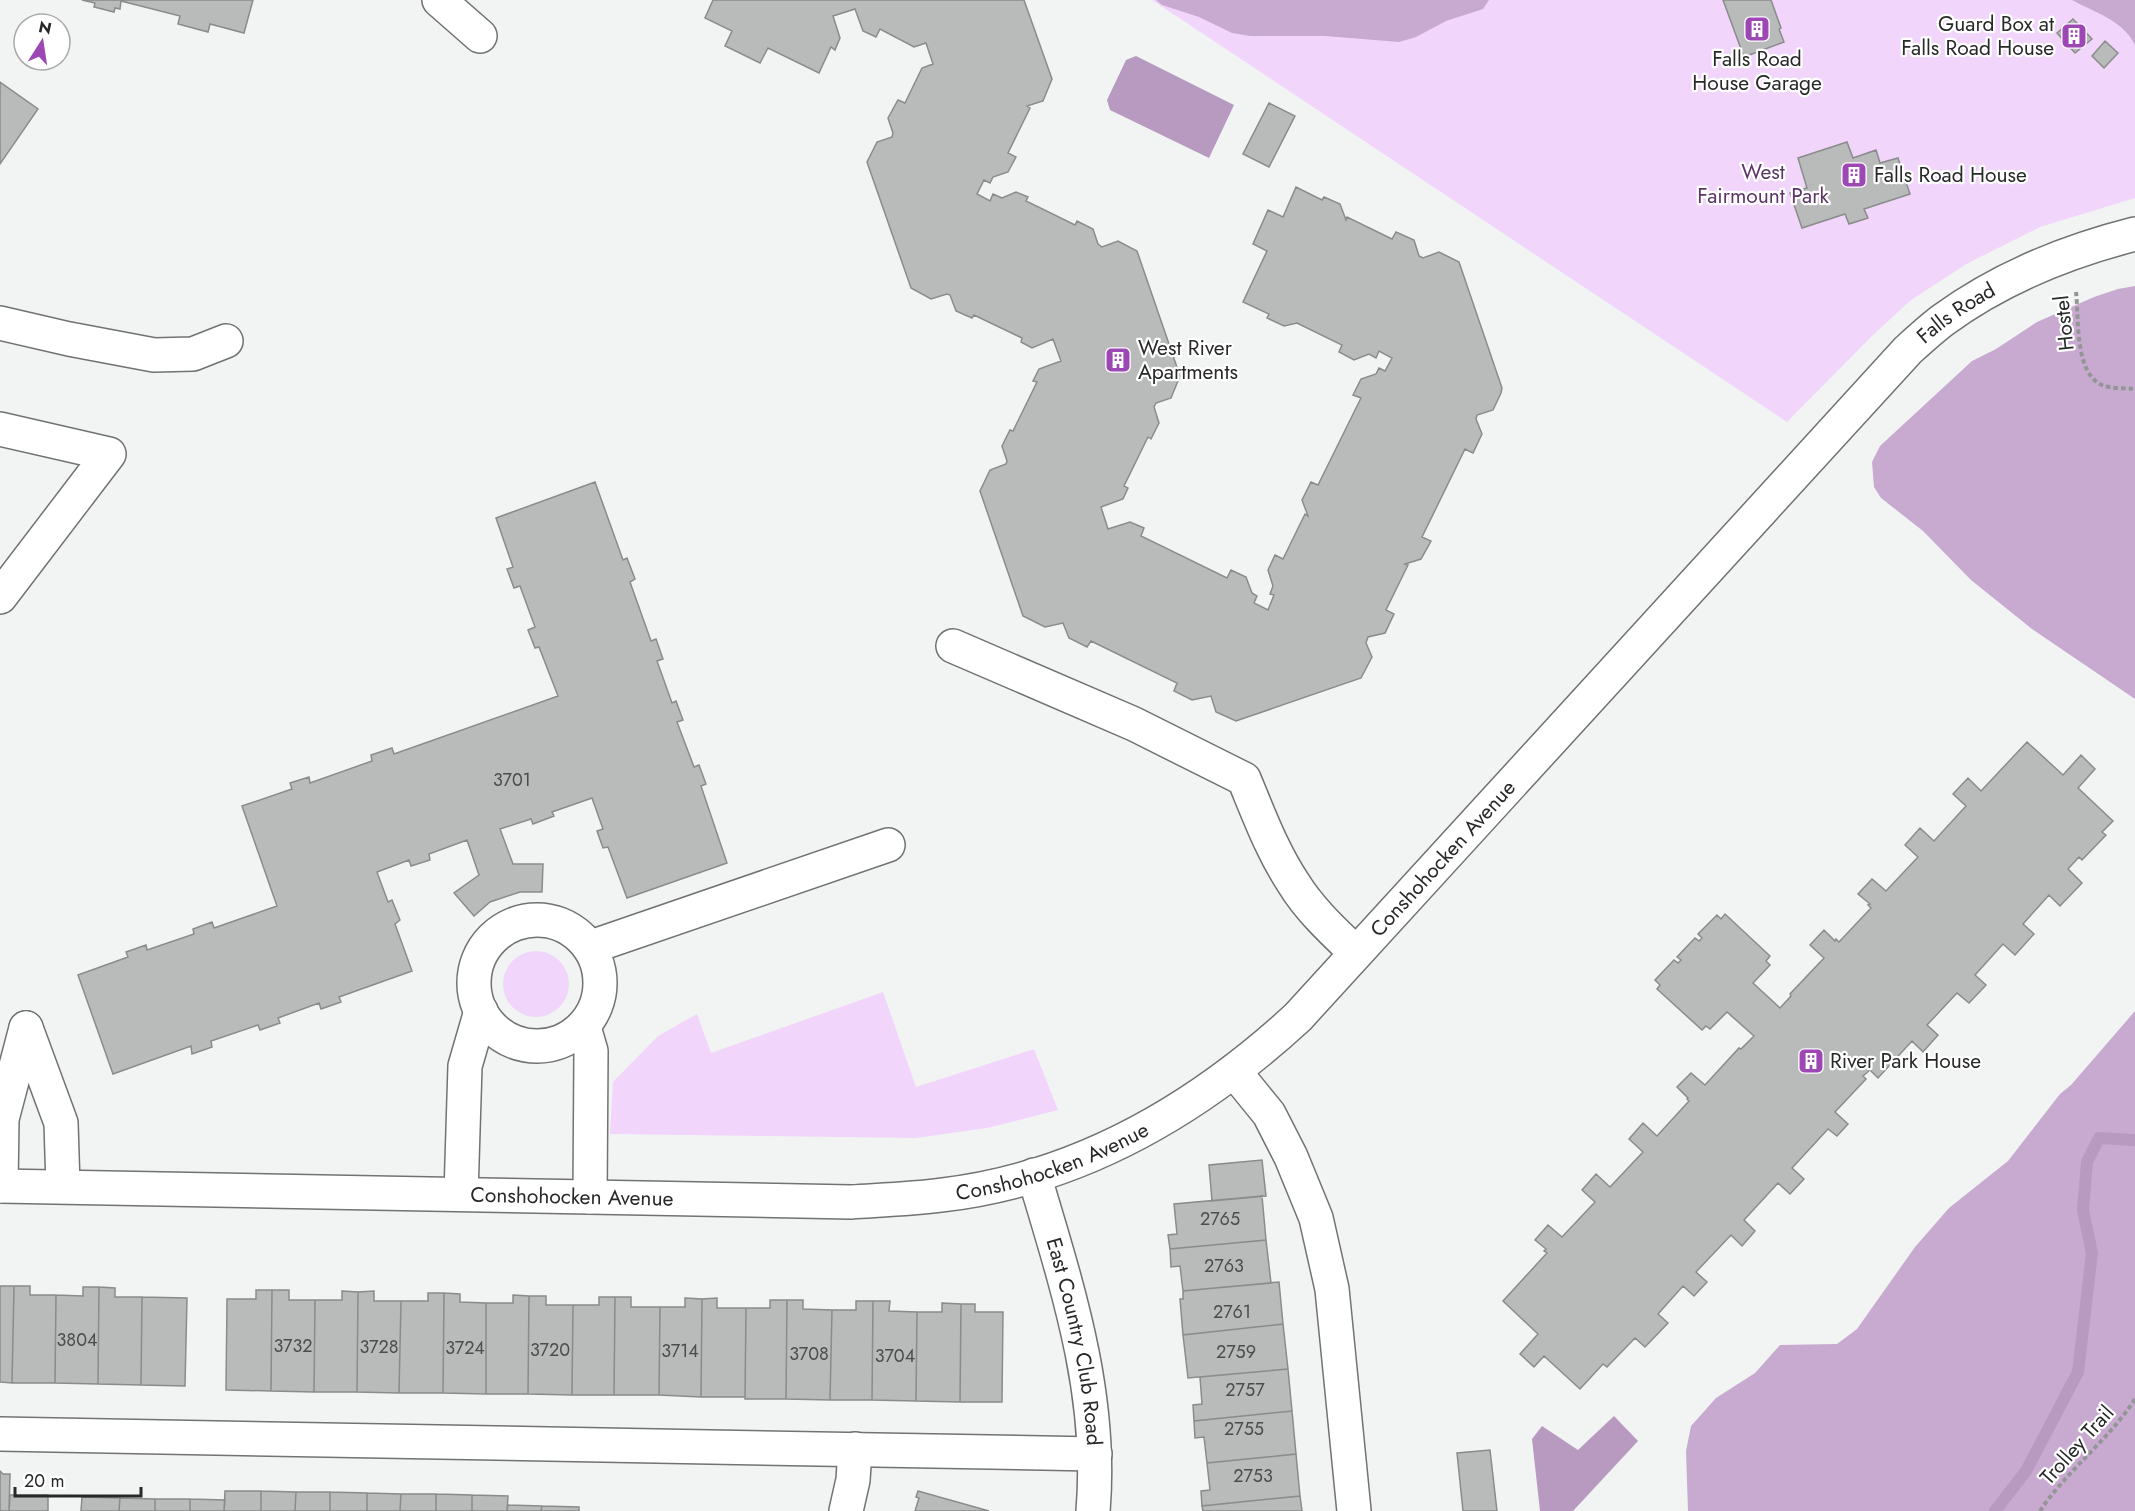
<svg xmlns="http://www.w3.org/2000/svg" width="2135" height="1511" font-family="Jost,sans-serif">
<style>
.green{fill:#f2d5fb}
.forest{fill:#c8aad1}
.water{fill:#b89ac0}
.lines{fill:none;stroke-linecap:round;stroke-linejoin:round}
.stream{stroke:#b89ac0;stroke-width:12}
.building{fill:#b8bbba;stroke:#898c8b;stroke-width:1.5}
.minor-casing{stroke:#707372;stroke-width:36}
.path{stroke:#949696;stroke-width:4;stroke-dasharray:4.5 3;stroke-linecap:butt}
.minor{stroke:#fff;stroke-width:33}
.labels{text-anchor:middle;stroke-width:4.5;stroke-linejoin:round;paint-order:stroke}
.number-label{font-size:18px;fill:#4b4d4c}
.poi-label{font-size:21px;fill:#272828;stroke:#fff;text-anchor:start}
.park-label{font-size:21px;fill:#5c3567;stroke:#fff}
.street-label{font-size:21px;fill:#272828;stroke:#fff}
</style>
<rect width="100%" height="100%" fill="#f1f4f3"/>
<!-- green -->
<path class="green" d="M1152 0H2135V198L2040 227 1968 263 1911 300 1872 336 1787 422Z
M503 984a33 33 0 1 1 66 0a33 33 0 1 1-66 0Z
M883 992 916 1087 1034 1049 1058 1110 987 1128 916 1138 610 1134 613 1082 658 1036 697 1014 711 1053Z"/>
<!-- forest -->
<path class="forest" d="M1156 0H1489L1483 9 1446 21 1416 37 1399 42 1325 36H1250L1232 33 1199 17 1162 5Z
M2072 0H2135V45C2124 21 2094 12 2072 0Z
M2135 286V699L2032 629 1971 580 1923 531 1881 498 1874 487 1872 462 1880 446 1972 361 1996 349 2037 322 2094 297 2118 289Z
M2135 1011V1511H1688L1686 1451 1691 1426 1716 1398 1755 1373 1780 1345 1837 1344 1857 1329 1915 1247 1949 1208 2008 1161 2060 1094 2071 1085Z"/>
<!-- water -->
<path class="water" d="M1136 56 1234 105 1209 158 1110 110 1107 100 1126 60Z
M1614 1416 1638 1441 1573 1511H1540L1532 1439 1542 1426 1578 1450Z"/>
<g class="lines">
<!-- stream -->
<path class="stream" d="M1995 1511 2026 1471 2078 1372 2092 1253 2083 1210 2087 1162 2099 1138 2135 1140"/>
</g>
<!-- building -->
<path class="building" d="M82 0H253L244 33 210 24 208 32 178 24 180 16 121 1 120 9 115 8 114 12 94 7 95 3Z
M713 0H1024L1052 79 1043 101 1027 106 1030 108 1008 153 1016 157 1008 172 993 177 990 183 984 180 977 194 990 201 993 194 1002 198 1016 192 1028 197 1026 201 1075 225 1077 221 1093 229 1098 244 1102 247 1118 241 1137 251 1180 376 1171 398 1156 403 1154 407 1159 423 1151 439 1148 437 1124 486 1128 488 1123 499 1101 507 1108 529 1130 522 1144 528 1141 536 1227 578 1231 570 1246 577 1252 593 1257 596 1254 603 1268 610 1274 595 1270 594 1273 586 1268 570 1275 555 1283 559 1305 514 1308 516 1302 500 1311 482 1318 485 1361 398 1353 395 1361 379 1376 374 1379 368 1385 371 1392 358 1379 351 1376 358 1369 354 1354 360 1339 352 1342 345 1297 323 1284 326 1267 318 1269 314 1243 302 1267 251 1253 244 1268 210 1283 217 1296 187 1322 200 1324 197 1340 204 1346 220 1347 217 1392 239 1396 232 1414 240 1419 256 1423 258 1439 252 1459 262 1502 388 1501 393 1493 410 1477 415 1476 419 1482 434 1473 453 1465 449 1422 537 1431 541 1421 559 1405 564 1408 565 1386 610 1394 614 1385 633 1368 637 1366 643 1372 657 1361 678 1236 721 1216 712 1211 696 1192 700 1174 691 1177 683 1091 641 1087 647 1069 638 1063 623 1045 627 1023 616 980 491 990 470 1006 464 1007 461 1002 446 1010 430 1013 431 1037 382 1033 381 1039 369 1061 361 1053 339 1032 348 1021 342 1022 338 974 315 972 318 956 311 950 295 947 294 931 299 911 288 867 162 877 142 892 137 893 133 888 118 898 100 905 103 922 68 933 64 926 43 914 47 880 29 876 37 863 31 855 9 833 16 840 38 835 50 831 47 819 73 768 48 760 63 725 46 732 31 705 18Z
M1723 0H1771L1781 28 1779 29 1784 42 1744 57Z
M2073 19 2092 39 2075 53 2057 33Z
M2105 41 2118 53 2104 68 2092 56Z
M0 82 38 109 0 164Z
M1269 103 1295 116 1269 167 1243 154Z
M1847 142 1853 158 1876 150 1880 163 1898 158 1910 194 1864 209 1868 218 1849 224 1845 214 1802 228 1790 193 1807 188 1798 158Z
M595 482 623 560 627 558 635 579 630 582 651 641 656 639 663 659 657 661 672 703 676 701 683 720 677 722 694 767 699 765 706 784 701 786 727 863 627 898 608 847 603 848 597 831 603 829 592 798 552 812 554 816 533 824 531 819 500 829 513 864H543L542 892H520L490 902 474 916 454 893 479 875 467 840 429 854 430 860 411 866 409 860 377 872 388 902 392 900 400 920 395 924 412 971 339 997 341 1002 321 1009 319 1003 278 1018 280 1023 260 1030 258 1025 211 1041 212 1047 192 1054 191 1046 113 1074 78 975 128 957 126 952 146 945 147 950 194 934 193 929 212 922 214 928 277 906 242 806 292 789 290 783 309 777 310 783 372 761 371 755 392 748 394 754 558 696 539 647 535 648 528 630 535 627 520 586 514 588 507 569 513 567 496 518Z
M2027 742 2063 775 2081 755 2095 769 2078 788 2113 821 2102 832 2106 835 2082 860 2079 857 2068 869 2082 883 2060 906 2049 895 2023 924 2034 934 2015 955 2003 944 1975 975 1986 985 1969 1003 1957 993 1927 1025 1938 1035 1923 1052 1912 1041 1878 1078 1870 1070 1863 1076 1866 1079 1835 1112 1848 1124 1837 1136 1828 1129 1792 1168 1804 1179 1790 1194 1778 1183 1744 1220 1755 1231 1742 1246 1731 1235 1696 1272 1707 1282 1694 1296 1683 1286 1658 1314 1668 1323 1645 1347 1635 1338 1607 1367 1603 1364 1580 1389 1544 1356 1534 1367 1520 1354 1538 1334 1503 1301 1547 1253 1544 1251 1546 1249 1535 1240 1548 1225 1562 1237 1595 1202 1582 1190 1596 1174 1610 1187 1643 1152 1629 1139 1643 1123 1657 1136 1689 1101 1687 1099 1688 1098 1677 1087 1691 1073 1705 1085 1739 1048 1741 1049 1754 1036 1727 1012 1710 1029 1706 1026 1702 1030 1657 989 1660 985 1655 980 1674 960 1678 963 1681 960 1677 957 1695 938 1699 941 1702 938 1698 934 1717 915 1721 919 1725 914 1770 956 1766 961 1770 965 1753 983 1780 1008 1791 996 1790 994 1824 958 1810 945 1824 930 1835 941 1836 939 1839 942 1871 908 1868 905 1870 904 1858 894 1872 879 1886 891 1918 857 1905 845 1920 828 1934 841 1966 806 1953 794 1968 778 1981 791Z
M1262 1160 1266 1196 1212 1201 1209 1165Z
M1262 1196 1266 1240 1170 1249 1168 1235 1177 1234 1174 1204Z
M1266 1240 1271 1283 1183 1291 1180 1266 1171 1267 1170 1249Z
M1279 1282 1283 1324 1183 1335 1180 1299H1183V1291Z
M0 1286H14L12 1383 0 1382Z
M14 1286H30V1295H56L55 1383H12Z
M83 1287H99L98 1384 55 1383 56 1295 83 1296Z
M99 1287 115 1288V1297H142L141 1385 98 1384Z
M256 1290H272L271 1391 226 1390 227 1299H256Z
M272 1290H289V1300H315L314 1392 271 1391Z
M342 1291 358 1292 357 1392H314L315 1300H342Z
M374 1291V1301H401L399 1393 357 1392 358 1292Z
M428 1293H444L443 1393H399L401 1301H428Z
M444 1293 460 1294V1302L486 1303V1394L443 1393Z
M513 1295 529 1296 528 1394H486V1303H513Z
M529 1296H546V1305H573L572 1395 528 1394Z
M142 1297 187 1298 185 1386 141 1385Z
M599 1297H615L614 1395H572L573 1305H599Z
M615 1297H631V1307H660L659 1395H614Z
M685 1298 702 1299 701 1397 659 1395 660 1307H685Z
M717 1298V1308H746L745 1397H701L702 1299Z
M770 1300H787L786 1399H745L746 1308H770Z
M787 1300H803V1309L832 1310 830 1400 786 1399Z
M856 1301H873L872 1400H830L832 1310H856Z
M873 1301H890L889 1311 917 1312 916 1401 872 1400Z
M942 1303 961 1304 960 1402 916 1401 917 1312H942Z
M961 1304H975V1312H1003L1002 1402H960Z
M1283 1324 1288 1369 1188 1378 1183 1335Z
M1288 1369 1292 1411 1194 1421 1193 1405 1202 1404 1200 1377Z
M1292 1411 1296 1454 1207 1463 1204 1437 1195 1438 1194 1421Z
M1490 1450 1497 1511H1463L1457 1453Z
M1296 1454 1300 1496 1202 1506 1201 1491 1210 1490 1207 1463Z
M0 1471 3 1474H10L9 1511H0Z
M225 1491H261V1511H224Z
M261 1491 296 1492 295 1511H261Z
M918 1491 989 1511H915L919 1498 916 1497Z
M296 1492H330V1511H295Z
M330 1492 367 1493V1511H330Z
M367 1493 401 1494 400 1511H367Z
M401 1494H436V1511H400Z
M436 1494 472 1495V1511H436Z
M10 1495H48V1511H9Z
M472 1495 508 1496 507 1511H472Z
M1300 1496 1302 1511H1203L1202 1506Z
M82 1497 120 1498 119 1511H81Z
M120 1498 155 1499V1511H119Z
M155 1499H190V1511H155Z
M190 1499 225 1500 224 1511H190Z
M508 1505 542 1506 541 1511H507Z
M542 1506 579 1507V1511H541Z"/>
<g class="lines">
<!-- minor casing -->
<g class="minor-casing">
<g id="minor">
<path d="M439 0 480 36"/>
<path d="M0 323 69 339 154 355 193 354 226 341"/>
<path d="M0 429 109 454 0 597"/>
<path d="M953 646 1134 724 1244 779C1259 815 1272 851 1294 884 1310 910 1334 932 1356 953"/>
<circle cx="537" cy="983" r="63"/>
<path d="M591 947 888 845"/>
<path d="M584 1027 591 1051 590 1197"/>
<path d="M26 1028 61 1123 63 1186"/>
<path d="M1234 1071 1269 1114 1291 1157 1316 1218 1332 1289 1354 1511"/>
<path id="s1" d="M1034 1175C1067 1286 1103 1394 1093 1511"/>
<path id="s2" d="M0 1186 851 1202C881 1200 911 1199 942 1195 1080 1179 1197 1110 1298 1017L1908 350C1919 340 1931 329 1943 320 1999 279 2068 251 2135 234"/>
<path d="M1 1186 2 1119 26 1028"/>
<path d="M461 1194 465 1066 481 1011"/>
<path d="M0 1434 1095 1454"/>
<path d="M846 1511 853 1480 855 1449"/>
</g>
</g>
<!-- path -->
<path class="path" d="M2076 292C2079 316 2074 373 2102 385 2112 389 2125 388 2135 389
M2040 1511C2067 1470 2109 1440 2135 1399"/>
<!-- minor -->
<use href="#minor" class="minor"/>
</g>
<!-- icons -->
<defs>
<g id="building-square" transform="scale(1.35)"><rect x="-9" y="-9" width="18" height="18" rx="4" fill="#9d47b5" stroke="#fff"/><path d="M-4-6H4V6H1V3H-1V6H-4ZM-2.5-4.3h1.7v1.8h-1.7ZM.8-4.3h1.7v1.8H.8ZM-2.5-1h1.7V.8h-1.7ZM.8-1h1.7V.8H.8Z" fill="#fff"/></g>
</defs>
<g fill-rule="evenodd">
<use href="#building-square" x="1757" y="29"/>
<use href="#building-square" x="2074" y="36"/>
<use href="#building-square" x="1854" y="175"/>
<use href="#building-square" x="1118" y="360"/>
<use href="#building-square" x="1811" y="1061"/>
</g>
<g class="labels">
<!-- number labels -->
<g class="number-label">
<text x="512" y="786">3701</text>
<text x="1220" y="1225">2765</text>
<text x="1224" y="1272">2763</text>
<text x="1232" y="1318">2761</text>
<text x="77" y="1346">3804</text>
<text x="293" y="1352">3732</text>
<text x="379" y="1353">3728</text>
<text x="465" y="1354">3724</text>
<text x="550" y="1356">3720</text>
<text x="680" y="1357">3714</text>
<text x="1236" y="1358">2759</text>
<text x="809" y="1360">3708</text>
<text x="895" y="1362">3704</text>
<text x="1245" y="1396">2757</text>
<text x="1244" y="1435">2755</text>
<text x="1253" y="1482">2753</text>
</g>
<!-- poi labels -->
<g class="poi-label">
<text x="2054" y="31" text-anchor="end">Guard Box at<tspan x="2054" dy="24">Falls Road House</tspan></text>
<text x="1757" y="66" text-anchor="middle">Falls Road<tspan x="1757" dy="24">House Garage</tspan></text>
<text x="1874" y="182">Falls Road House</text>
<text x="1138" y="355">West River<tspan x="1138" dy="24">Apartments</tspan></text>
<text x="1830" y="1068">River Park House</text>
</g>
<!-- park labels -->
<g class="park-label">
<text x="1763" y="179">West<tspan x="1763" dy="24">Fairmount Park</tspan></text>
</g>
<!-- street labels -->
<g class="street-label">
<text dy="7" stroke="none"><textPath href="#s2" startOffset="2312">Falls Road</textPath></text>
<text transform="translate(2064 323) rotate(-96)" y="7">Hostel</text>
<text dy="7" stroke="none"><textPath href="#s2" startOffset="1562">Conshohocken Avenue</textPath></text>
<text dy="7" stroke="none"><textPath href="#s2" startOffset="1058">Conshohocken Avenue</textPath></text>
<text dy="7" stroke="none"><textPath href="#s2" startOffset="572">Conshohocken Avenue</textPath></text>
<text dy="7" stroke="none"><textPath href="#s1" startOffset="172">East Country Club Road</textPath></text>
<text transform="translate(2077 1445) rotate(-48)" y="7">Trolley Trail</text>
</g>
</g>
<!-- north arrow -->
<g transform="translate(42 42) rotate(12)"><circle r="28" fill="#ffffff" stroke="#a9a9a9" stroke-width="1.5"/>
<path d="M0-4.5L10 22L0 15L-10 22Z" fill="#9d47b5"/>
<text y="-9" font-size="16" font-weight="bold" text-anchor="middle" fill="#272828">N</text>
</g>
<!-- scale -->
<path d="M15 1487v9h126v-9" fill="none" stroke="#272828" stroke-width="3"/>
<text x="24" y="1487" font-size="18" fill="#272828" stroke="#ffffff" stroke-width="4.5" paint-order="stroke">20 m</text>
</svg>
